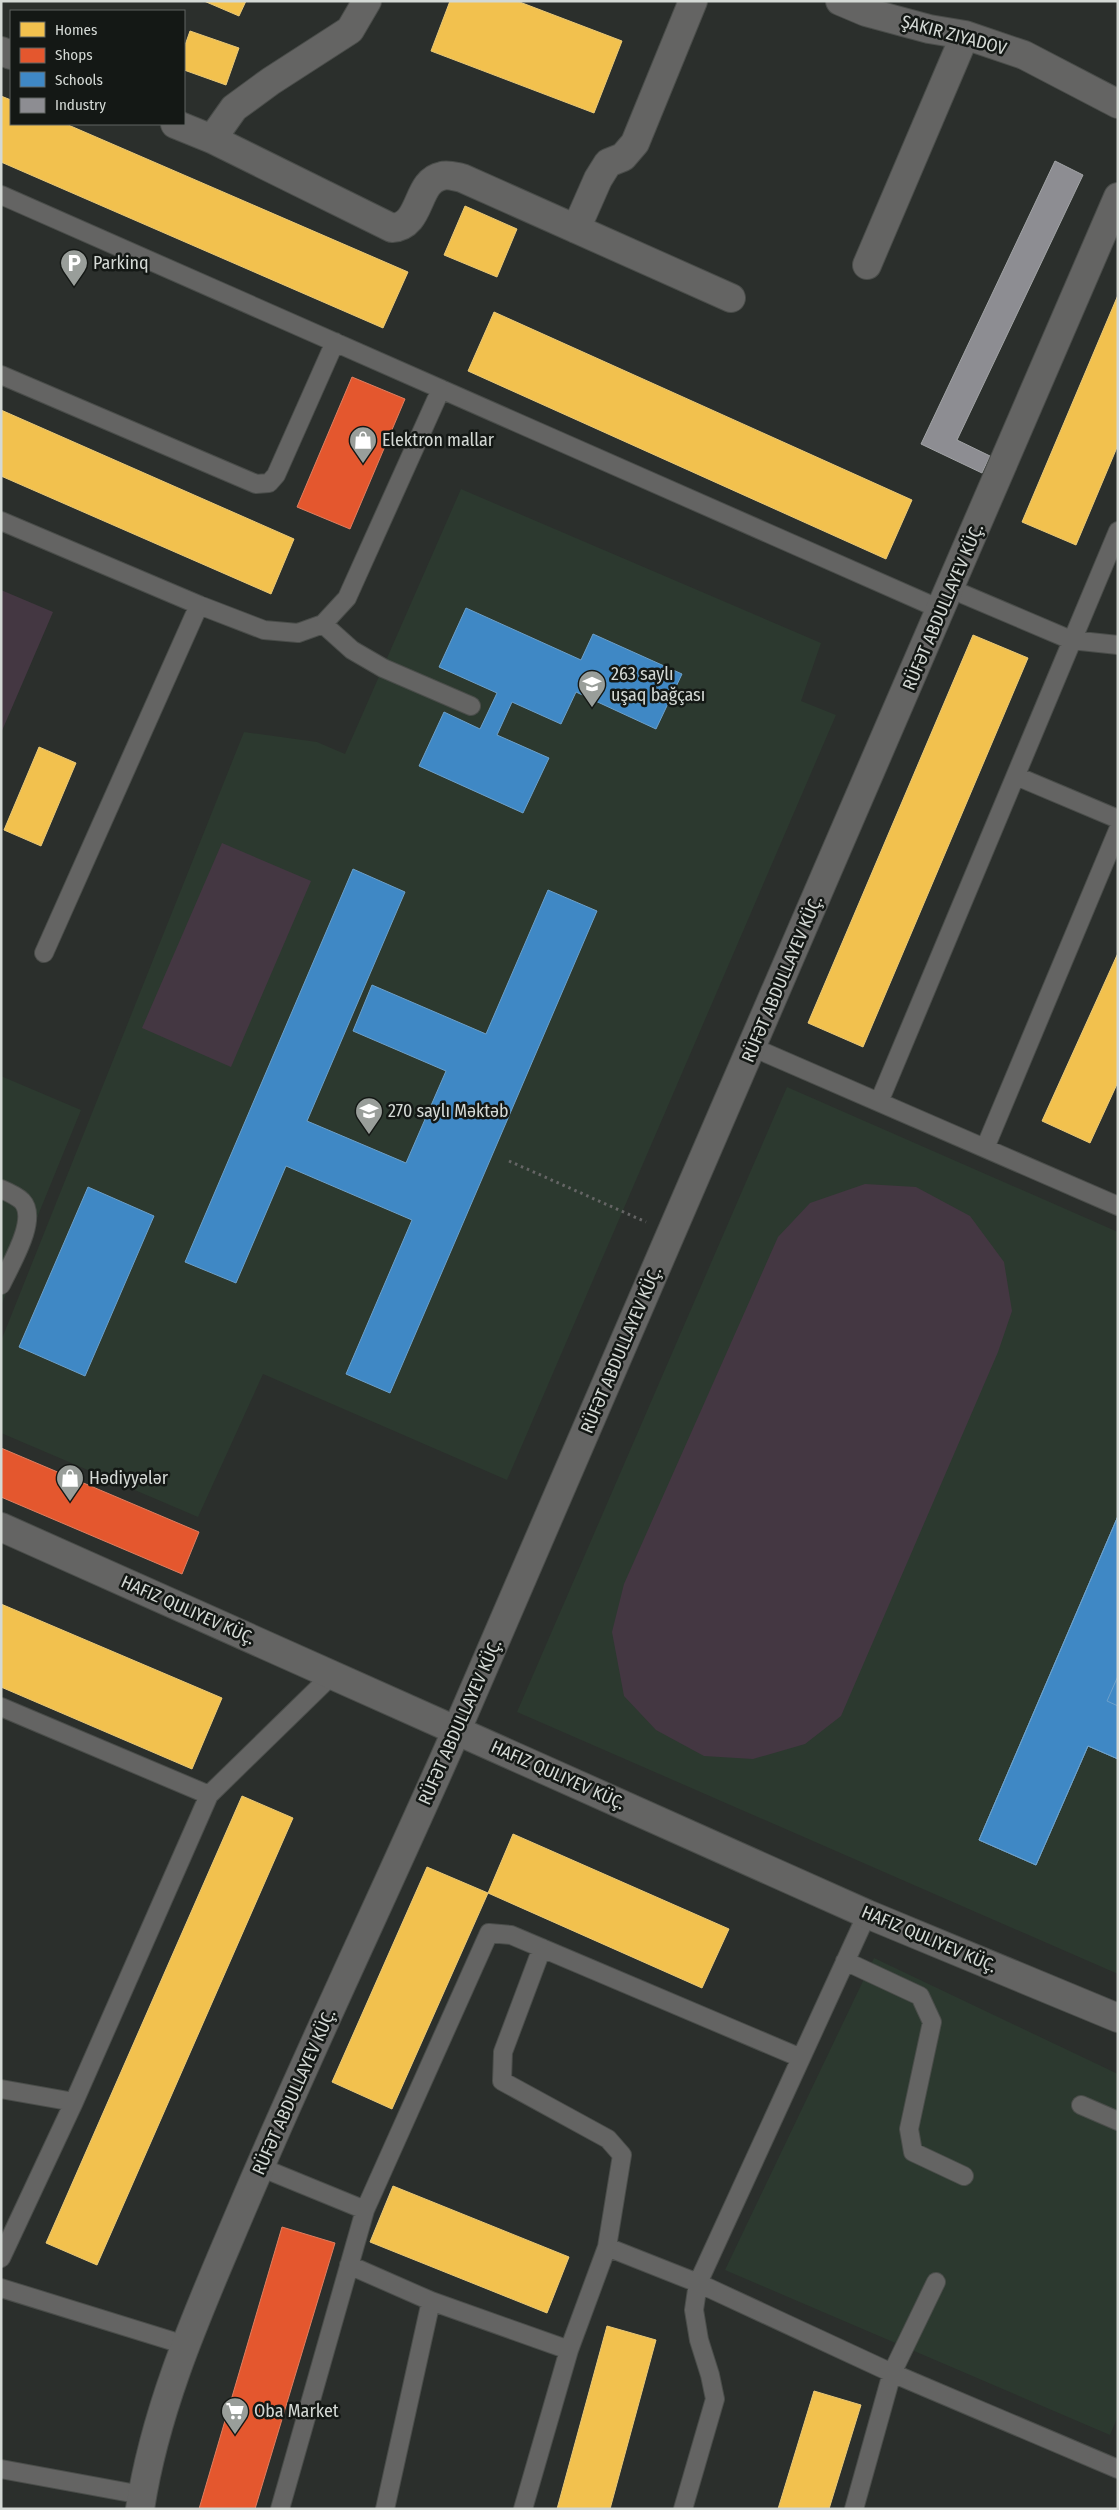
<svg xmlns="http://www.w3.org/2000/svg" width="1119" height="2510" font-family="'Fira Sans Condensed',sans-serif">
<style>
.built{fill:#2c392f}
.green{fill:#443742}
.homes{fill:#f2c14e;stroke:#e9c876}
.shops{fill:#e4572e;stroke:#df7e60}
.schools{fill:#3f88c5;stroke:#6ca0ca}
.industry{fill:#8d8d92;stroke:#a2a4a6}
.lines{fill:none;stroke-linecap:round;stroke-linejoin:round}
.service-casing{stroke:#4a4d4a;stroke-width:20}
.minor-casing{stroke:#4a4d4a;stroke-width:30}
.tertiary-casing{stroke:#4a4d4a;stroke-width:30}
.path{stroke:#656565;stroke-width:3;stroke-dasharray:2.5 4;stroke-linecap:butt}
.service{stroke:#646463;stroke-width:18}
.minor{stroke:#646463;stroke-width:28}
.tertiary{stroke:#646463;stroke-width:28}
.labels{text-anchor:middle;stroke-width:5;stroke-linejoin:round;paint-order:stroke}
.street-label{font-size:18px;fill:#d4d9d5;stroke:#141815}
.poi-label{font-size:18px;fill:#d4d9d5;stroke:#141815;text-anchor:start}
</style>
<rect width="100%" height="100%" fill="#2b2f2c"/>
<!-- built -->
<path class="built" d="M461 489 821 643 801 701 836 715 507 1480 263 1374 198 1517 1 1433V1341L244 732 317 742 345 754Z
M1 1076 81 1110 1 1306Z
M787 1087 1118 1232V1974L517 1712Z
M874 1958 1118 2074V2416L1110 2435 725 2270Z"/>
<!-- green -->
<path class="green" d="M1 590 53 612 1 733Z
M222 843 311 881 231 1067 142 1028Z
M865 1184 916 1187 970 1216 1004 1262 1012 1311 998 1352 841 1716 805 1744 753 1759 704 1756 656 1730 624 1696 612 1632 624 1584 778 1237 810 1203Z"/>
<!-- homes -->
<path class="homes" d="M204 1H246L239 16Z
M450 1H517L622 41 594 113 431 51Z
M190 31 239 48 226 85 184 70V48Z
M1 96 11 100V124H66L408 272 383 328 1 162Z
M465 206 517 229 497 277 444 255Z
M1118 295V445L1076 545 1022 522Z
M494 312 912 500 886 559 468 371Z
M1 410 294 539 271 594 1 476Z
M973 635 1028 658 863 1047 808 1023Z
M39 747 76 763 41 846 4 830Z
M1118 953V1082L1090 1143 1042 1121Z
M1 1604 222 1698 192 1769 1 1687Z
M242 1796 293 1818 97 2265 46 2243Z
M513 1834 729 1929 702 1988 488 1893Z
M427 1867 488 1893 392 2109 332 2082Z
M393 2186 569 2257 547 2313 370 2242Z
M607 2326 656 2340 610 2509H557Z
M814 2391 861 2405 829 2509H778Z"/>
<!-- shops -->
<path class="shops" d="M352 377 405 399 350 529 297 507Z
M1 1448 199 1532 182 1574 1 1497Z
M282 2227 335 2243 255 2509H199Z"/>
<!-- schools -->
<path class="schools" d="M466 608 581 660 593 634 682 674 656 729 576 692 561 724 512 702 497 735 549 758 523 813 419 766 444 712 480 729 497 693 439 667Z
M353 869 405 892 307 1121 406 1163 446 1071 353 1031 372 985 486 1034 548 890 597 911 390 1393 346 1374 412 1220 286 1166 236 1283 185 1262Z
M88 1187 154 1216 85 1376 19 1347Z
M1118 1516V1676L1107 1701 1118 1706V1759L1088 1746 1036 1865 979 1840Z
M1118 1516V1759L1088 1746 1036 1865 979 1840Z"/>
<!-- industry -->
<path class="industry" d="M1055 161 1083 175 957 440 990 456 982 473 921 444Z"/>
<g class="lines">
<!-- service casing -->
<g class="service-casing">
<path id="service" d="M1 195 942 610
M1 375 256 484 269 483 276 475 335 342
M1 521 199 605 264 630 298 633 323 624 347 598 441 389
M951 589 1071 640 1118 645
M323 624 352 650 383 668 471 706
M1016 776 1118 819
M44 953 199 605
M752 1047 1118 1206
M879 1102 1118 531
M985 1148 1118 830
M1 1189C8 1192 17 1196 22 1201 39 1219 10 1265 1 1285
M1 1707 209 1795
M542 1948 503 2052 502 2081 608 2139 622 2155 607 2247
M845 1961 920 1996 932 2022 909 2129 913 2152 964 2176
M1 2089 74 2102
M1081 2105 1118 2121
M260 2167 365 2210
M1 2258 74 2102 209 1795 333 1674
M349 2265 431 2301 569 2350
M1 2288 185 2345
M1 2469 142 2495
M280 2509 365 2210 489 1933 511 1935 801 2058
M385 2509 431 2301
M523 2509 569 2350 607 2247 698 2283 892 2373 1118 2469
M683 2509 715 2399 710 2375 699 2340 694 2310 698 2283 867 1914
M854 2509 892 2373 936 2282"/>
</g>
<!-- minor casing -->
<g class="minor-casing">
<path id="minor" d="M840 1 866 12 929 29 965 35 1024 55 1118 104
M1 51 11 55
M175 124 212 139 392 228C423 226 415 181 442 176 448 174 456 177 462 178L731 298
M212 139 234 108 271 81 350 30 367 1
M576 229 598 179 608 163 623 157 635 143 693 1
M867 265 965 35
M140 2509C156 2404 200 2308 241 2211 310 2048 387 1889 458 1727 681 1218 901 708 1118 197"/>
</g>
<!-- tertiary casing -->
<g class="tertiary-casing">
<path id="tertiary" d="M1 1527 867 1914 1118 2018"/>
</g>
<!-- path -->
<path class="path" d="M509 1161 646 1222"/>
<!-- service -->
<use href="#service" class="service"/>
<!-- minor -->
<use href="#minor" class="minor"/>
<!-- tertiary -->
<use href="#tertiary" class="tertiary"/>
</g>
<!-- icons -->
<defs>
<g id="parking-pin" transform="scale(1.4375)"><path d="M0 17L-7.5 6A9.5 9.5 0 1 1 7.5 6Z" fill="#999e9a" stroke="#141815"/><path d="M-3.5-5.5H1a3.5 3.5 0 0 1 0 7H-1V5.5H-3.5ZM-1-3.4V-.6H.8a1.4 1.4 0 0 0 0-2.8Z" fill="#fff"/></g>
<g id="shop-pin" transform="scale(1.4375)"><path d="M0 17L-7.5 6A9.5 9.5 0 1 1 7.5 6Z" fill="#999e9a" stroke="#141815"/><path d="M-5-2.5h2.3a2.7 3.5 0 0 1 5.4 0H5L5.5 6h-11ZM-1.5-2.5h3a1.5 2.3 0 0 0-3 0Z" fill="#fff"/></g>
<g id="school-pin" transform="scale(1.4375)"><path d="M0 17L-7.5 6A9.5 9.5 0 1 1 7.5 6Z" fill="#999e9a" stroke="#141815"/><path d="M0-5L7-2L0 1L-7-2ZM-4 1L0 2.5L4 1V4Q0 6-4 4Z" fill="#fff"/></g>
<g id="supermarket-pin" transform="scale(1.4375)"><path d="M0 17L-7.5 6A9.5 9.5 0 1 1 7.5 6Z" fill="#999e9a" stroke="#141815"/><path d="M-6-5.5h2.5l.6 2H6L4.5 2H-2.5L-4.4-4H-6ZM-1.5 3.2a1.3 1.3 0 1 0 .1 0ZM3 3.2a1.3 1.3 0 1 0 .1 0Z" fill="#fff"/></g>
</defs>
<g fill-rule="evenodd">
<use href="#parking-pin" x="74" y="263"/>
<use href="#shop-pin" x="363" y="440"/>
<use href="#school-pin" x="592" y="684"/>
<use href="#school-pin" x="369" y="1111"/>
<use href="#shop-pin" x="70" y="1478"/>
<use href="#supermarket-pin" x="235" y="2411"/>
</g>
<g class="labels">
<!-- street labels -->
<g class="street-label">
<text transform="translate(954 35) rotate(15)" y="6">ŞAKIR ZIYADOV</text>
<text transform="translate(943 607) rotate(-67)" y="6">RÜFƏT ABDULLAYEV KÜÇ.</text>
<text transform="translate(782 979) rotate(-67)" y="6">RÜFƏT ABDULLAYEV KÜÇ.</text>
<text transform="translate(621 1350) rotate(-67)" y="6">RÜFƏT ABDULLAYEV KÜÇ.</text>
<text transform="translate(188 1610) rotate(24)" y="6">HAFIZ QULIYEV KÜÇ.</text>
<text transform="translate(460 1722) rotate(-66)" y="6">RÜFƏT ABDULLAYEV KÜÇ.</text>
<text transform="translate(558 1775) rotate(24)" y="6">HAFIZ QULIYEV KÜÇ.</text>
<text transform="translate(929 1939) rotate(23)" y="6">HAFIZ QULIYEV KÜÇ.</text>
<text transform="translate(294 2092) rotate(-66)" y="6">RÜFƏT ABDULLAYEV KÜÇ.</text>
</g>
<!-- poi labels -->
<g class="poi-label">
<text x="93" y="269">Parkinq</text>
<text x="382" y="446">Elektron mallar</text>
<text x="611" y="680">263 saylı<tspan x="611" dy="21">uşaq bağçası</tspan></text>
<text x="388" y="1117">270 saylı Məktəb</text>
<text x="89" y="1484">Hədiyyələr</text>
<text x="254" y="2417">Oba Market</text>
</g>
</g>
<!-- border -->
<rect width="1119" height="2510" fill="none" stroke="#d4d9d5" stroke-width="5"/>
<!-- legend -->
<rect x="10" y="10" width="175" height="115" fill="#141815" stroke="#616562"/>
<rect x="20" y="22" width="25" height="15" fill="#f2c14e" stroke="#616562"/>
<text x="55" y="35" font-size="15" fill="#d4d9d5">Homes</text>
<rect x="20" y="48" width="25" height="15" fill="#e4572e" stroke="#616562"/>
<text x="55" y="60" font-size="15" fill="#d4d9d5">Shops</text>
<rect x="20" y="72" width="25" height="15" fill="#3f88c5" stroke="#616562"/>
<text x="55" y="85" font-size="15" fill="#d4d9d5">Schools</text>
<rect x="20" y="98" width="25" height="15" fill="#8d8d92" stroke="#616562"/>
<text x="55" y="110" font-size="15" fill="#d4d9d5">Industry</text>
</svg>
